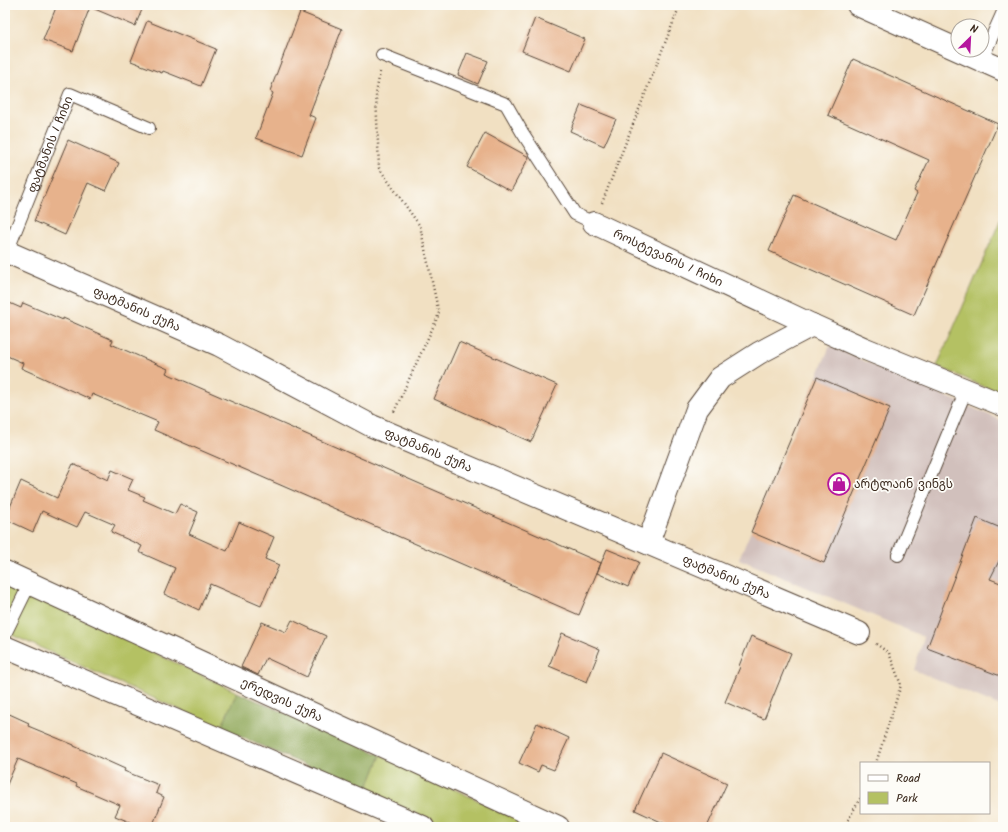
<svg xmlns="http://www.w3.org/2000/svg" width="1008" height="832" font-family="Kalam,'Noto Sans Georgian',sans-serif">
<style>
.industrial{fill:#d1c0bc}
.green{fill:#b4c163;stroke:#787640}
.forest{fill:#8fa759;stroke:#65683c}
.building{fill:#e7b28c}
.lines{fill:none;stroke-linecap:round;stroke-linejoin:round}
.service-casing{stroke:#564537;stroke-width:14}
.minor-casing{stroke:#564537;stroke-width:24}
.path{stroke:#564537;stroke-width:2.5;stroke-dasharray:1 3;stroke-linecap:butt}
.service{stroke:#fff;stroke-width:12}
.minor{stroke:#fff;stroke-width:22}
.labels{text-anchor:middle;stroke-width:3.5;stroke-linejoin:round;paint-order:stroke}
.street-label{font-size:12px;fill:#3b2a1e;stroke:#fdfcf7}
.poi-label{font-size:12px;fill:#3b2a1e;stroke:#fdfcf7;text-anchor:start}
</style>
<rect width="100%" height="100%" fill="#fdfcf7"/>
<filter id="ink" filterUnits="userSpaceOnUse"><feTurbulence type="fractalNoise" baseFrequency=".025" numOctaves="2"/><feDisplacementMap in="SourceGraphic" scale="8" xChannelSelector="R" yChannelSelector="G"/><feConvolveMatrix kernelMatrix="1 2 1 2 8 2 1 2 1" color-interpolation-filters="sRGB"/></filter>
<filter id="wash" filterUnits="userSpaceOnUse"><feTurbulence type="fractalNoise" baseFrequency=".012" numOctaves="4" result="noise"/><feDisplacementMap in="SourceGraphic" scale="16" xChannelSelector="R" yChannelSelector="G"/><feGaussianBlur stdDeviation="0.9" result="paint"/><feColorMatrix in="noise" values="0 0 0 0 0 0 0 0 0 0 0 0 0 0 0 0 0 1.4 0 .05"/><feComposite in="paint" operator="in"/></filter>
<g filter="url(#wash)">
<rect width="100%" height="100%" fill="#f1e0c2"/>
<!-- industrial -->
<path class="industrial" d="M830 346 1003 421V707L914 670 924 637 739 559Z"/>
<!-- green -->
<path class="green" d="M1003 214V395L937 366Z
M5 582 237 692 221 728 5 632Z
M381 755 535 827H448L366 792Z"/>
<!-- forest -->
<path class="forest" d="M237 692 381 755 366 792 221 728Z"/>
<g id="blocks">
<!-- building -->
<path class="building" d="M57 5H144L135 26 90 7 73 51 43 40Z
M300 12 342 29 309 115 316 118 302 155 256 138 273 93 270 91Z
M535 18 585 39 571 71 522 51Z
M147 21 216 49 201 86 163 71 162 73 131 61Z
M467 53 488 61 478 84 458 75Z
M853 59 998 124 914 315 769 251 794 195 896 240 917 193 914 191 929 160 828 115Z
M581 105 616 119 604 146 570 131Z
M485 133 529 157 511 191 467 167Z
M68 140 119 163 106 191 88 183 65 235 34 221Z
M5 301 21 308 23 303 63 320V318L113 340 111 344 168 369 166 373 601 563 579 615 154 430 158 422 92 394 90 399 21 368 23 363 5 355Z
M459 342 557 385 531 442 434 399Z
M817 377 890 408 824 563 751 532Z
M73 464 108 480 112 470 133 479 128 490 145 497 143 500 175 514 180 504 198 512 189 534 227 551 239 522 274 537 265 559 279 565 261 606 210 584 199 610 164 594 175 568 139 552 142 546 111 532 115 525 85 512 77 527 42 511 33 532 5 519 21 481 57 498Z
M977 518 1003 529V553L990 579 1003 584V677L927 648Z
M607 549 639 562 628 587 597 573Z
M292 620 326 636 307 677 266 658 258 675 241 667 262 622 286 632Z
M562 633 600 649 587 682 549 666Z
M751 636 791 653 764 719 725 702 740 667 739 666Z
M5 712 29 723 28 726 74 745V746L125 769 124 771 159 785 156 793 164 797 152 827H142L115 816 120 805 76 786 77 784 18 759 5 789Z
M537 723 569 738 554 770 541 765 538 772 519 763Z
M661 753 727 783 707 827H672L635 810Z"/>
</g>
</g>
<g filter="url(#ink)">
<use href="#blocks" fill-opacity="0" stroke="#564537" stroke-width="1"/>
<g class="lines">
<!-- service casing -->
<g class="service-casing">
<g id="service">
<path d="M382 55 506 104 522 132 575 214 594 223"/>
<path d="M981 61 1003 12"/>
<path id="s1" d="M7 252 70 94 149 128"/>
<path d="M898 555 966 390"/>
<path d="M5 634 30 583"/>
</g>
</g>
<!-- minor casing -->
<g class="minor-casing">
<g id="minor">
<path d="M858 5 1003 70"/>
<path id="s2" d="M594 223 812 325 863 348 1003 405"/>
<path id="s3" d="M5 251 219 345 372 426 859 633"/>
<path d="M648 543 697 409 720 378 759 353 812 325"/>
<path id="s4" d="M5 572 558 827"/>
<path d="M5 647 423 827"/>
</g>
</g>
<!-- path -->
<path class="path" d="M380 72 376 94 379 168 420 226 439 314 394 412
M602 203 680 5
M876 644 889 653 901 685 876 763
M844 827 861 797"/>
<!-- service -->
<use href="#service" class="service"/>
<!-- minor -->
<use href="#minor" class="minor"/>
</g>
</g>
<!-- icons -->
<defs>
<g id="shop-ring" transform="scale(1.15)"><circle r="9.5" fill="#fdfcf7" stroke="#b5179e" stroke-width="1.5"/><path d="M-5-2.5h2.3a2.7 3.5 0 0 1 5.4 0H5L5.5 6h-11ZM-1.5-2.5h3a1.5 2.3 0 0 0-3 0Z" fill="#b5179e"/></g>
</defs>
<g fill-rule="evenodd">
<use href="#shop-ring" x="839" y="484"/>
</g>
<g class="labels">
<!-- street labels -->
<g class="street-label">
<text dy="4" stroke="none"><textPath href="#s1" startOffset="116">ფატმანის I ჩიხი</textPath></text>
<text dy="4" stroke="none"><textPath href="#s2" startOffset="82">როსტევანის I ჩიხი</textPath></text>
<text dy="4" stroke="none"><textPath href="#s3" startOffset="144">ფატმანის ქუჩა</textPath></text>
<text dy="4" stroke="none"><textPath href="#s3" startOffset="468">ფატმანის ქუჩა</textPath></text>
<text dy="4" stroke="none"><textPath href="#s3" startOffset="792">ფატმანის ქუჩა</textPath></text>
<text dy="4" stroke="none"><textPath href="#s4" startOffset="305">ერედვის ქუჩა</textPath></text>
</g>
<!-- poi labels -->
<g class="poi-label">
<text x="854" y="488">არტლაინ ვინგს</text>
</g>
</g>
<!-- margin -->
<rect width="1008" height="832" fill="none" stroke="#fdfcf7" stroke-width="20"/>
<!-- legend -->
<rect x="860" y="762" width="130" height="52" fill="#fdfcf7" stroke="#afa8a0"/>
<rect x="868" y="775" width="20" height="6" fill="#ffffff" stroke="#afa8a0"/>
<text x="896" y="782" font-size="12" fill="#3b2a1e">Road</text>
<rect x="868" y="792" width="20" height="12" fill="#b4c163" stroke="#afa8a0"/>
<text x="896" y="802" font-size="12" fill="#3b2a1e">Park</text>
<!-- north arrow -->
<g transform="translate(970 38) rotate(24)"><circle r="19" fill="#fdfcf7" stroke="#afa8a0"/>
<path d="M0-3L7 15L0 10L-7 15Z" fill="#b5179e"/>
<text y="-6" font-size="11" font-weight="bold" text-anchor="middle" fill="#3b2a1e">N</text>
</g>
</svg>
